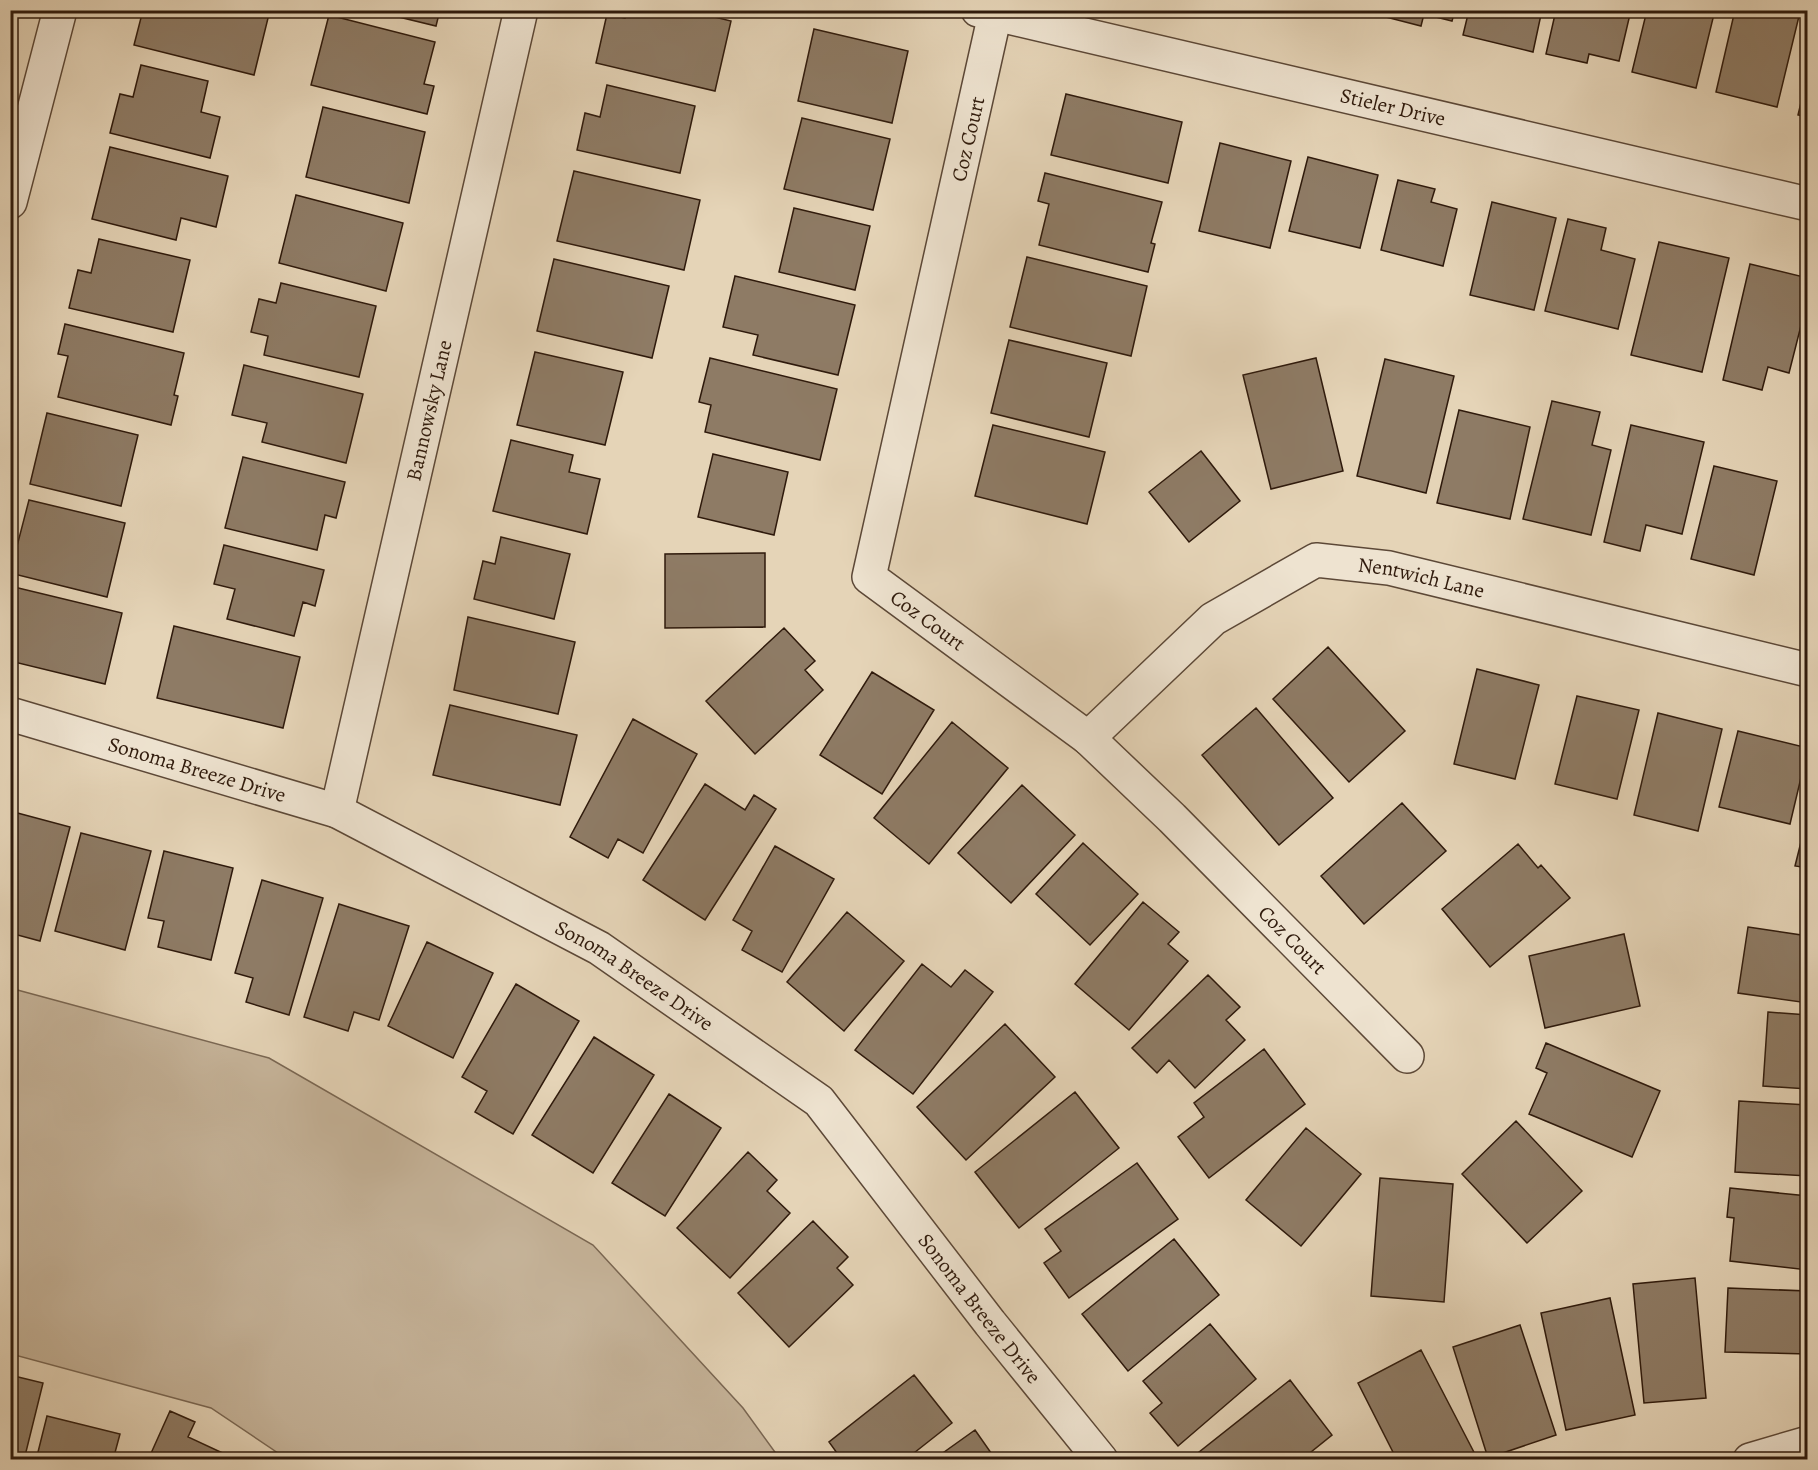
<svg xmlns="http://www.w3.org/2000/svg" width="1818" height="1470" font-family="Alegreya,serif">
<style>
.green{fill:#c6b49a;stroke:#7a6753;stroke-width:1.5}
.building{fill:#8e7b65;stroke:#2f1a0c;stroke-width:1.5}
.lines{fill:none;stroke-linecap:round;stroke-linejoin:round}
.minor-casing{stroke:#5c4837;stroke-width:36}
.minor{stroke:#eee3d0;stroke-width:33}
.labels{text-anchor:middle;stroke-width:4.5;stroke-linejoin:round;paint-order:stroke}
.street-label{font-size:21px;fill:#2f1a0c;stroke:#eee3d0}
</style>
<rect width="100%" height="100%" fill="#e5d4b7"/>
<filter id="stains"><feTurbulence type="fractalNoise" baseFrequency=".00333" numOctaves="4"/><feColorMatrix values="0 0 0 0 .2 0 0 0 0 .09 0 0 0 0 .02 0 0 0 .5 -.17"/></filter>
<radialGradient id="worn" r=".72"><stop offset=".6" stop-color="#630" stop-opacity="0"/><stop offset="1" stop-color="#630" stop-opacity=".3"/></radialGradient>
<!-- green -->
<path class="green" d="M10 988 269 1058 593 1245 743 1408 780 1459H287L211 1408 11 1354Z"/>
<!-- building -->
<path class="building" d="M143 10H270L254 75 134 45Z
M370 10H440L436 26Z
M627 10H686L731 21 715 91 596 63 607 14 625 18Z
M1379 10H1455L1452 21 1424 14 1421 26 1378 15Z
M1469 10H1542L1533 52 1463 35Z
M1556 10H1631L1619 61 1589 54 1587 63 1546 54Z
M1647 10 1681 12V10H1715L1696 88 1632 72Z
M1735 10H1792L1800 12 1777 107 1716 92Z
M329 15 435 42 424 84 434 86 427 114 311 85Z
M814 29 908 51 892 123 798 101Z
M141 65 208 81 201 112 220 117 210 158 110 133 120 94 133 97Z
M1808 74V117L1798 115Z
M607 85 695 106 680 173 577 150 585 113 600 117Z
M1066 94 1182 122 1168 183 1051 155Z
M323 107 425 132 409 203 306 177Z
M802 118 890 139 873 210 784 189Z
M1220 143 1291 161 1270 248 1199 231Z
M110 147 228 176 216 227 181 218 176 240 92 219Z
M1308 157 1378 175 1360 248 1289 231Z
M574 171 700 200 684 270 557 241Z
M1045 173 1162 202 1151 243 1155 244 1148 272 1039 245 1049 204 1038 201Z
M1398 180 1435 189 1431 202 1457 209 1443 266 1381 250Z
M296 195 403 223 386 291 279 263Z
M1492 202 1556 218 1534 310 1470 295Z
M794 208 870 226 855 290 779 272Z
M1568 219 1606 228 1601 250 1635 259 1618 329 1545 311Z
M99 239 190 260 173 332 69 308 78 270 91 273Z
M1659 242 1729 258 1702 372 1631 355Z
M1027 257 1147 286 1131 356 1010 327Z
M554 259 669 286 652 358 537 331Z
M1750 264 1808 278V298L1789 373 1768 367 1762 390 1723 380Z
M735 276 855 305 838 375 753 355 758 335 723 327Z
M281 283 376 306 359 377 264 355 268 336 251 332 259 299 276 303Z
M65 324 184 353 174 395 178 396 171 425 58 397 68 356 58 354Z
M1009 340 1107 363 1089 437 991 413Z
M535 352 623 372 605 445 517 425Z
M710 358 837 389 820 460 705 432 711 405 699 402Z
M1316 358 1343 471 1271 489 1243 375Z
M1385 359 1454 376 1426 493 1357 476Z
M244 365 363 394 346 463 262 442 267 423 232 415Z
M1552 401 1600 412 1592 445 1611 450 1591 535 1523 519Z
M1459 410 1530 427 1510 519 1437 503Z
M47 413 138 435 121 506 30 484Z
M993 425 1105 452 1087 524 975 496Z
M1631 425 1704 442 1682 534 1646 525 1640 551 1604 542Z
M511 440 573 455 569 472 600 479 587 534 493 511Z
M1201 451 1240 501 1189 542 1149 492Z
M713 454 788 472 774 535 698 517Z
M243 457 345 482 336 518 325 515 317 550 225 528Z
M1714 466 1777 481 1754 575 1691 559Z
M29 500 125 523 107 597 10 573Z
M501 537 570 554 554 619 474 599 483 561 495 564Z
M224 545 324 570 315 606 303 602 294 636 227 619 235 589 214 584Z
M765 553V627L665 628V554Z
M10 586 122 613 105 684 10 661Z
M468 617 575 642 558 714 454 690Z
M174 626 300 657 283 728 157 698Z
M784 628 815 661 805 670 823 690 755 754 706 701Z
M1328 647 1405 731 1349 782 1273 699Z
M1477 669 1539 685 1515 779 1454 764Z
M872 672 934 710 882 794 820 755Z
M1577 696 1639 710 1617 799 1555 784Z
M450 705 577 735 560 805 433 775Z
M1256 708 1333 798 1279 845 1202 755Z
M1658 713 1722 729 1698 831 1634 815Z
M633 719 697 754 643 853 618 839 608 858 570 837Z
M952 722 1008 768 929 864 874 818Z
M1738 731 1808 748 1790 824 1719 807Z
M705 784 745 810 754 795 776 809 705 920 643 880Z
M1022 785 1075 835 1011 903 958 853Z
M1402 803 1446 851 1364 924 1321 876Z
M10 811 70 827 40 941 10 933Z
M1808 814V868L1795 866Z
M81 833 151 851 125 950 55 931Z
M1083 843 1138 894 1090 945 1036 894Z
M1518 844 1538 868 1541 865 1570 898 1490 967 1442 909Z
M775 846 834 879 782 972 742 950 752 931 733 920Z
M164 851 233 868 211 960 158 947 164 921 148 918Z
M262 880 323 898 289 1015 246 1002 253 978 235 973Z
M1143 902 1179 932 1168 944 1188 961 1129 1030 1075 984Z
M339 904 409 926 379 1020 354 1012 348 1031 304 1017Z
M847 912 904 961 844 1031 787 982Z
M1748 927 1808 936V1003L1738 993Z
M1624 934 1640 1006 1545 1028 1529 956Z
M427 942 493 973 453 1058 388 1026Z
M922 964 951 987 965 970 993 992 913 1094 855 1050Z
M1208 975 1240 1007 1226 1020 1245 1040 1195 1088 1169 1060 1157 1073 1132 1048Z
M516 984 579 1021 513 1134 475 1112 487 1091 462 1077Z
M1768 1012 1808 1015V1089L1763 1086Z
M1005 1024 1055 1077 966 1160 917 1107Z
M594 1037 654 1075 593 1173 532 1135Z
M1546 1043 1660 1091 1632 1157 1529 1114 1547 1073 1536 1068Z
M1264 1049 1305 1104 1209 1178 1178 1137 1204 1117 1194 1103Z
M1075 1092 1119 1148 1019 1228 975 1172Z
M669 1094 721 1128 665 1216 612 1183Z
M1739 1101 1808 1105V1176L1735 1172Z
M1516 1121 1582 1191 1527 1243 1462 1174Z
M1306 1128 1361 1174 1301 1246 1246 1200Z
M748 1152 777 1180 767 1191 790 1213 730 1278 677 1228Z
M1137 1163 1178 1219 1069 1298 1044 1263 1061 1251 1045 1229Z
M1380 1178 1453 1184 1444 1302 1371 1296Z
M1730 1188 1808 1196V1270L1730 1261 1734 1218 1727 1217Z
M813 1221 848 1257 837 1268 853 1285 789 1347 738 1293Z
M1174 1239 1219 1295 1128 1371 1082 1314Z
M1695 1278 1706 1398 1644 1403 1633 1284Z
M1728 1288 1808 1291V1354L1725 1352Z
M1610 1298 1635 1415 1566 1430 1541 1313Z
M1210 1324 1256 1379 1178 1446 1150 1413 1162 1403 1143 1381Z
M1520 1325 1556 1435 1488 1458 1453 1347Z
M1421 1350 1478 1460H1397L1358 1383Z
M10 1375 43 1383 24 1460H10Z
M914 1375 952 1423 905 1460H842L829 1442Z
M1290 1380 1332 1435 1301 1460H1189Z
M170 1411 195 1422 188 1437 229 1456 228 1460H148Z
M47 1416 120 1434 113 1460H36Z
M975 1430 996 1460H933Z"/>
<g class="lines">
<!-- minor casing -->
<g class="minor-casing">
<g id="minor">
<path id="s1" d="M978 10 1808 204"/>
<path id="s2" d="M995 14 869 577 1088 738 1172 818 1407 1056"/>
<path d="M10 202 60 10"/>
<path id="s3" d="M10 714 337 811 599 948 819 1101 990 1323 1101 1460"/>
<path id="s4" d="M1088 738 1213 619 1316 560 1389 568 1808 670"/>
<path id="s5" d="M337 811 521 10"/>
<path d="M1750 1460 1808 1443"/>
</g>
</g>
<!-- minor -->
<use href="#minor" class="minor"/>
</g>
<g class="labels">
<!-- street labels -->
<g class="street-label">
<text dy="7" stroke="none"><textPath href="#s1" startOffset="426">Stieler Drive</textPath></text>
<text transform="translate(968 139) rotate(-77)" y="7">Coz Court</text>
<text dy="7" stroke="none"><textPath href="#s5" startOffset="411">Bannowsky Lane</textPath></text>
<text dy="7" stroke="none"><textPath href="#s4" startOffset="398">Nentwich Lane</textPath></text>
<text dy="7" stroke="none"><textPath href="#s2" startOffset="650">Coz Court</textPath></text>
<text dy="7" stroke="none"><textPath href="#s3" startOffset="195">Sonoma Breeze Drive</textPath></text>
<text dy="7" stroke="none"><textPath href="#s2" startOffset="1136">Coz Court</textPath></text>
<text dy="7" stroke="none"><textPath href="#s3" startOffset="681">Sonoma Breeze Drive</textPath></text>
<text dy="7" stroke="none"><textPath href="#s3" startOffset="1167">Sonoma Breeze Drive</textPath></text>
</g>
</g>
<!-- margin -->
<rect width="1818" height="1470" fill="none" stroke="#e5d4b7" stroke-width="36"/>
<rect x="12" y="12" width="1794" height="1446" fill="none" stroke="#2f1a0c" stroke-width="3"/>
<rect x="18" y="18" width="1782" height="1434" fill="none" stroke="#2f1a0c" stroke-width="1.5"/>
<rect width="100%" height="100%" filter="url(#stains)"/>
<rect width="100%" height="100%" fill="url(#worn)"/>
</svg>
